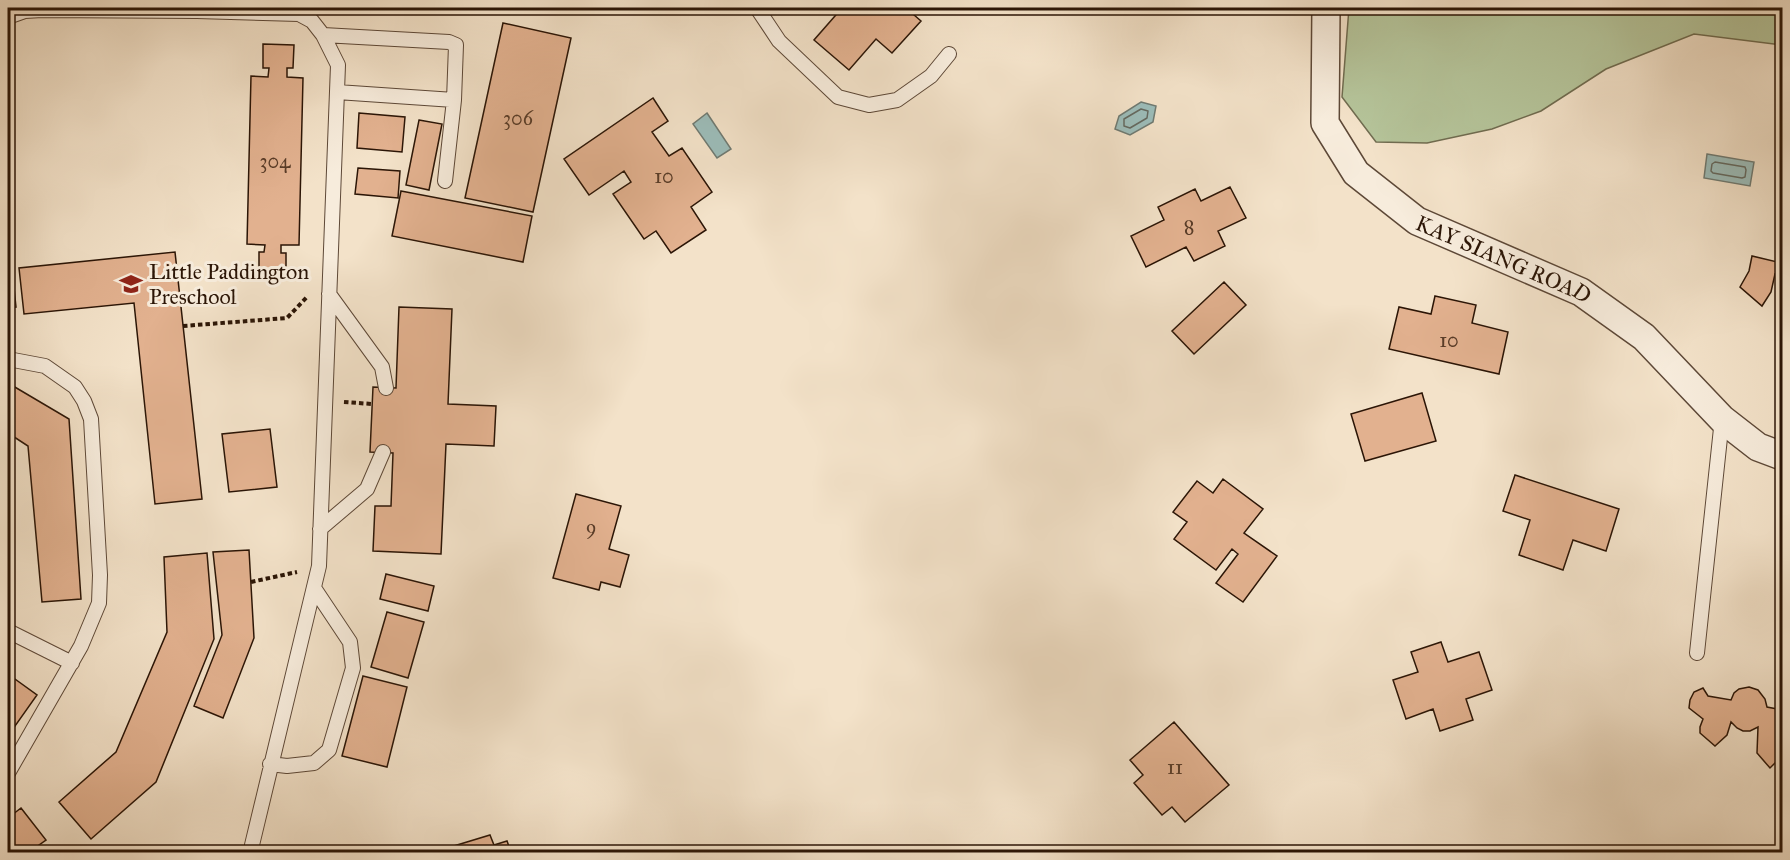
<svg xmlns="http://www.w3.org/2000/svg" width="1790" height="860" font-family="'IM FELL Great Primer',serif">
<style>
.green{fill:#b5c49a;stroke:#706c50;stroke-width:1.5}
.water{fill:#9cbdba;stroke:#6f7a72;stroke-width:1.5}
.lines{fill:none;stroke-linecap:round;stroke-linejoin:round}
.shore{stroke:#646960;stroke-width:1.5}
.building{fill:#e2b18f;stroke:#2b1506;stroke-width:1.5}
.service-casing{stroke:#5d4837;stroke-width:16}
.minor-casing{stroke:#5d4837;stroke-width:30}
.path{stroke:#2b1506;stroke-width:4;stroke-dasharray:4.5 3;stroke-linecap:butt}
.service{stroke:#f7ecdc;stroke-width:14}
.minor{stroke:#f7ecdc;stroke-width:27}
.labels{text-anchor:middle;stroke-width:6;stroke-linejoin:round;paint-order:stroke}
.number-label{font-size:20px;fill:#593c28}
.street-label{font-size:22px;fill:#2b1506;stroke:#f7ecdc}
.poi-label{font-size:22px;fill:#2b1506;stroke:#f7ecdc;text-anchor:start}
</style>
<rect width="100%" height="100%" fill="#f3e2c9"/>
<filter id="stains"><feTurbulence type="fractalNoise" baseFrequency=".00333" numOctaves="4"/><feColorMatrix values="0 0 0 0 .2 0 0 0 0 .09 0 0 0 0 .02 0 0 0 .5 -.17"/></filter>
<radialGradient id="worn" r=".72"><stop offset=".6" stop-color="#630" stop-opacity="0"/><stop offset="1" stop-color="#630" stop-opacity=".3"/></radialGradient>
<!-- green -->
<path class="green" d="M1349 8H1782V45L1694 34 1606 69 1541 111 1492 129 1427 143 1376 142 1342 97Z"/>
<!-- water -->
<path class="water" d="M1141 102 1156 106 1153 122 1130 135 1115 129 1119 116Z
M707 113 731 149 717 158 693 124Z
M1707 154 1754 162 1750 186 1704 178Z"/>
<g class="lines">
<!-- shore -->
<path class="shore" d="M1141 109 1148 111 1147 118 1130 128 1124 126V119Z
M1715 162 1745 167 1746 170 1745 177 1742 178 1713 173 1711 171 1712 164Z"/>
</g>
<!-- building -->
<path class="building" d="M784 8H797L790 14Z
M842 8H906L921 21 892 53 876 39 849 70 814 40Z
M503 23 571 38 533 212 465 198Z
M263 44 294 45 293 68H287V77L303 78 299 245H281V253H286V277L259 276V252H264L265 245 247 244 251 76 268 77 269 68H263Z
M653 98 668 121 652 132 669 156 682 148 712 192 691 207 706 230 671 253 656 231 644 239 613 194 631 182 624 171 589 195 564 159Z
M359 113 405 117 402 152 357 148Z
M419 120 442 124 429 190 406 185Z
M358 168 400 171 398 198 355 194Z
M1230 187 1246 218 1218 231 1225 246 1194 261 1186 247 1146 267 1131 236 1164 220 1158 207 1195 189 1201 201Z
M401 191 532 216 523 262 392 236Z
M175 252 202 499 155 504 134 303 24 314 19 268Z
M1782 254V276L1775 274 1771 292 1762 306 1740 287 1749 271 1752 256 1777 262Z
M8 269H12L16 307 8 308Z
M1224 282 1246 305 1194 354 1172 331Z
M1435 296 1476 305 1472 323 1508 332 1499 374 1389 349 1399 307 1431 314Z
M399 307 452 309 448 404 496 406 494 446 446 444 441 554 373 551 375 506H391L393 453 370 452 373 387 396 388Z
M8 383 69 419 81 599 42 602 28 446 8 433Z
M1422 393 1436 441 1365 461 1351 414Z
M270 429 277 487 229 492 222 434Z
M1515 475 1619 509 1606 551 1573 540 1563 570 1519 555 1530 520 1503 511Z
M1223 479 1263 509 1244 533 1277 556 1243 602 1216 583 1238 554 1232 549 1216 570 1174 539 1187 522 1173 512 1197 481 1213 493Z
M576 494 621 506 609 549 629 555 620 587 601 582 599 590 553 578Z
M249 550 254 638 223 718 194 706 222 635 213 552Z
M207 553 214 639 156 782 91 839 59 802 116 752 167 632 164 557Z
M386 574 434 586 428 611 380 599Z
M387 612 424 622 408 678 371 667Z
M1441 642 1448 662 1479 652 1492 690 1466 699 1473 720 1440 731 1433 709 1406 719 1393 680 1418 672 1411 652Z
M8 674 37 695 8 736Z
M363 676 407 687 387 767 342 756Z
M1749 687 1758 690 1765 699 1767 707 1782 710V756L1770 768 1757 753 1758 727 1750 731H1743L1737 728 1731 722 1727 735 1715 746 1700 733V727L1703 719 1689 708 1690 700 1694 692 1703 688 1708 696 1731 700 1734 693 1739 689Z
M1174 722 1229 785 1185 822 1172 807 1162 815 1134 783 1143 775 1130 760Z
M21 808 46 840 29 852H15L8 843V818Z
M490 835 494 845 507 841 511 852H434Z"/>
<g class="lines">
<!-- service casing -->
<g class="service-casing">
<path id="service" d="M757 8 779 41 838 97 869 105 897 100 931 76 949 54
M8 17 25 11 42 10 197 11 299 14 312 21 323 35 338 65 319 566 252 845
M323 35 449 42 456 45 454 100 445 181
M337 92 454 100
M329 294 382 367 386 388
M8 359 45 366 75 387 84 401 91 419 100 575 99 603 81 646 8 773
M320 529 367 489 383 452
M8 631 72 663
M1697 653 1722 419
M270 764 287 766 314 763 329 750 353 668 350 642 314 588"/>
</g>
<!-- minor casing -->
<g class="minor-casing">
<g id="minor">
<path id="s1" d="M1326 8 1325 123 1356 173 1417 221 1581 292 1644 337 1722 419 1758 447 1782 456"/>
</g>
</g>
<!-- path -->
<path class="path" d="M183 326 287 318 307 297
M344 402 372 404
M8 442 10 435
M251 582 297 572"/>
<!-- service -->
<use href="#service" class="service"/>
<!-- minor -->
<use href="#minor" class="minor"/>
</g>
<!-- icons -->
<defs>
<g id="school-bare" transform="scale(1.8)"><path d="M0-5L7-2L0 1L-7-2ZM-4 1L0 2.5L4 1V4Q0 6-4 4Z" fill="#8f2418" stroke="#f7ecdc" stroke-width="2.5" paint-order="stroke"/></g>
</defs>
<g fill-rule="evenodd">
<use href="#school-bare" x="131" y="284"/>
</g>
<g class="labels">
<!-- number labels -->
<g class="number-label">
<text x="518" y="125">306</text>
<text x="275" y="168">304</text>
<text x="664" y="183">10</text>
<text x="1189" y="234">8</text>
<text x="1449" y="347">10</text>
<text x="591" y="534">9</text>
<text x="1175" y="774">11</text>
</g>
<!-- street labels -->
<g class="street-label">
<text dy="8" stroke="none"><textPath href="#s1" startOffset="346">KAY SIANG ROAD</textPath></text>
</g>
<!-- poi labels -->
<g class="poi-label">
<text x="149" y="279">Little Paddington<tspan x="149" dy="25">Preschool</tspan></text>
</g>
</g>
<!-- margin -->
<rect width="1790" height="860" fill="none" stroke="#f3e2c9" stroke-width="30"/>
<rect x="9" y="9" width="1772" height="842" fill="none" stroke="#2b1506" stroke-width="3"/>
<rect x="15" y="15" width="1760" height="830" fill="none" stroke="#2b1506" stroke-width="1.5"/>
<rect width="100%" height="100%" filter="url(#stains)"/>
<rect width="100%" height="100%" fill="url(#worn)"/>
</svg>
